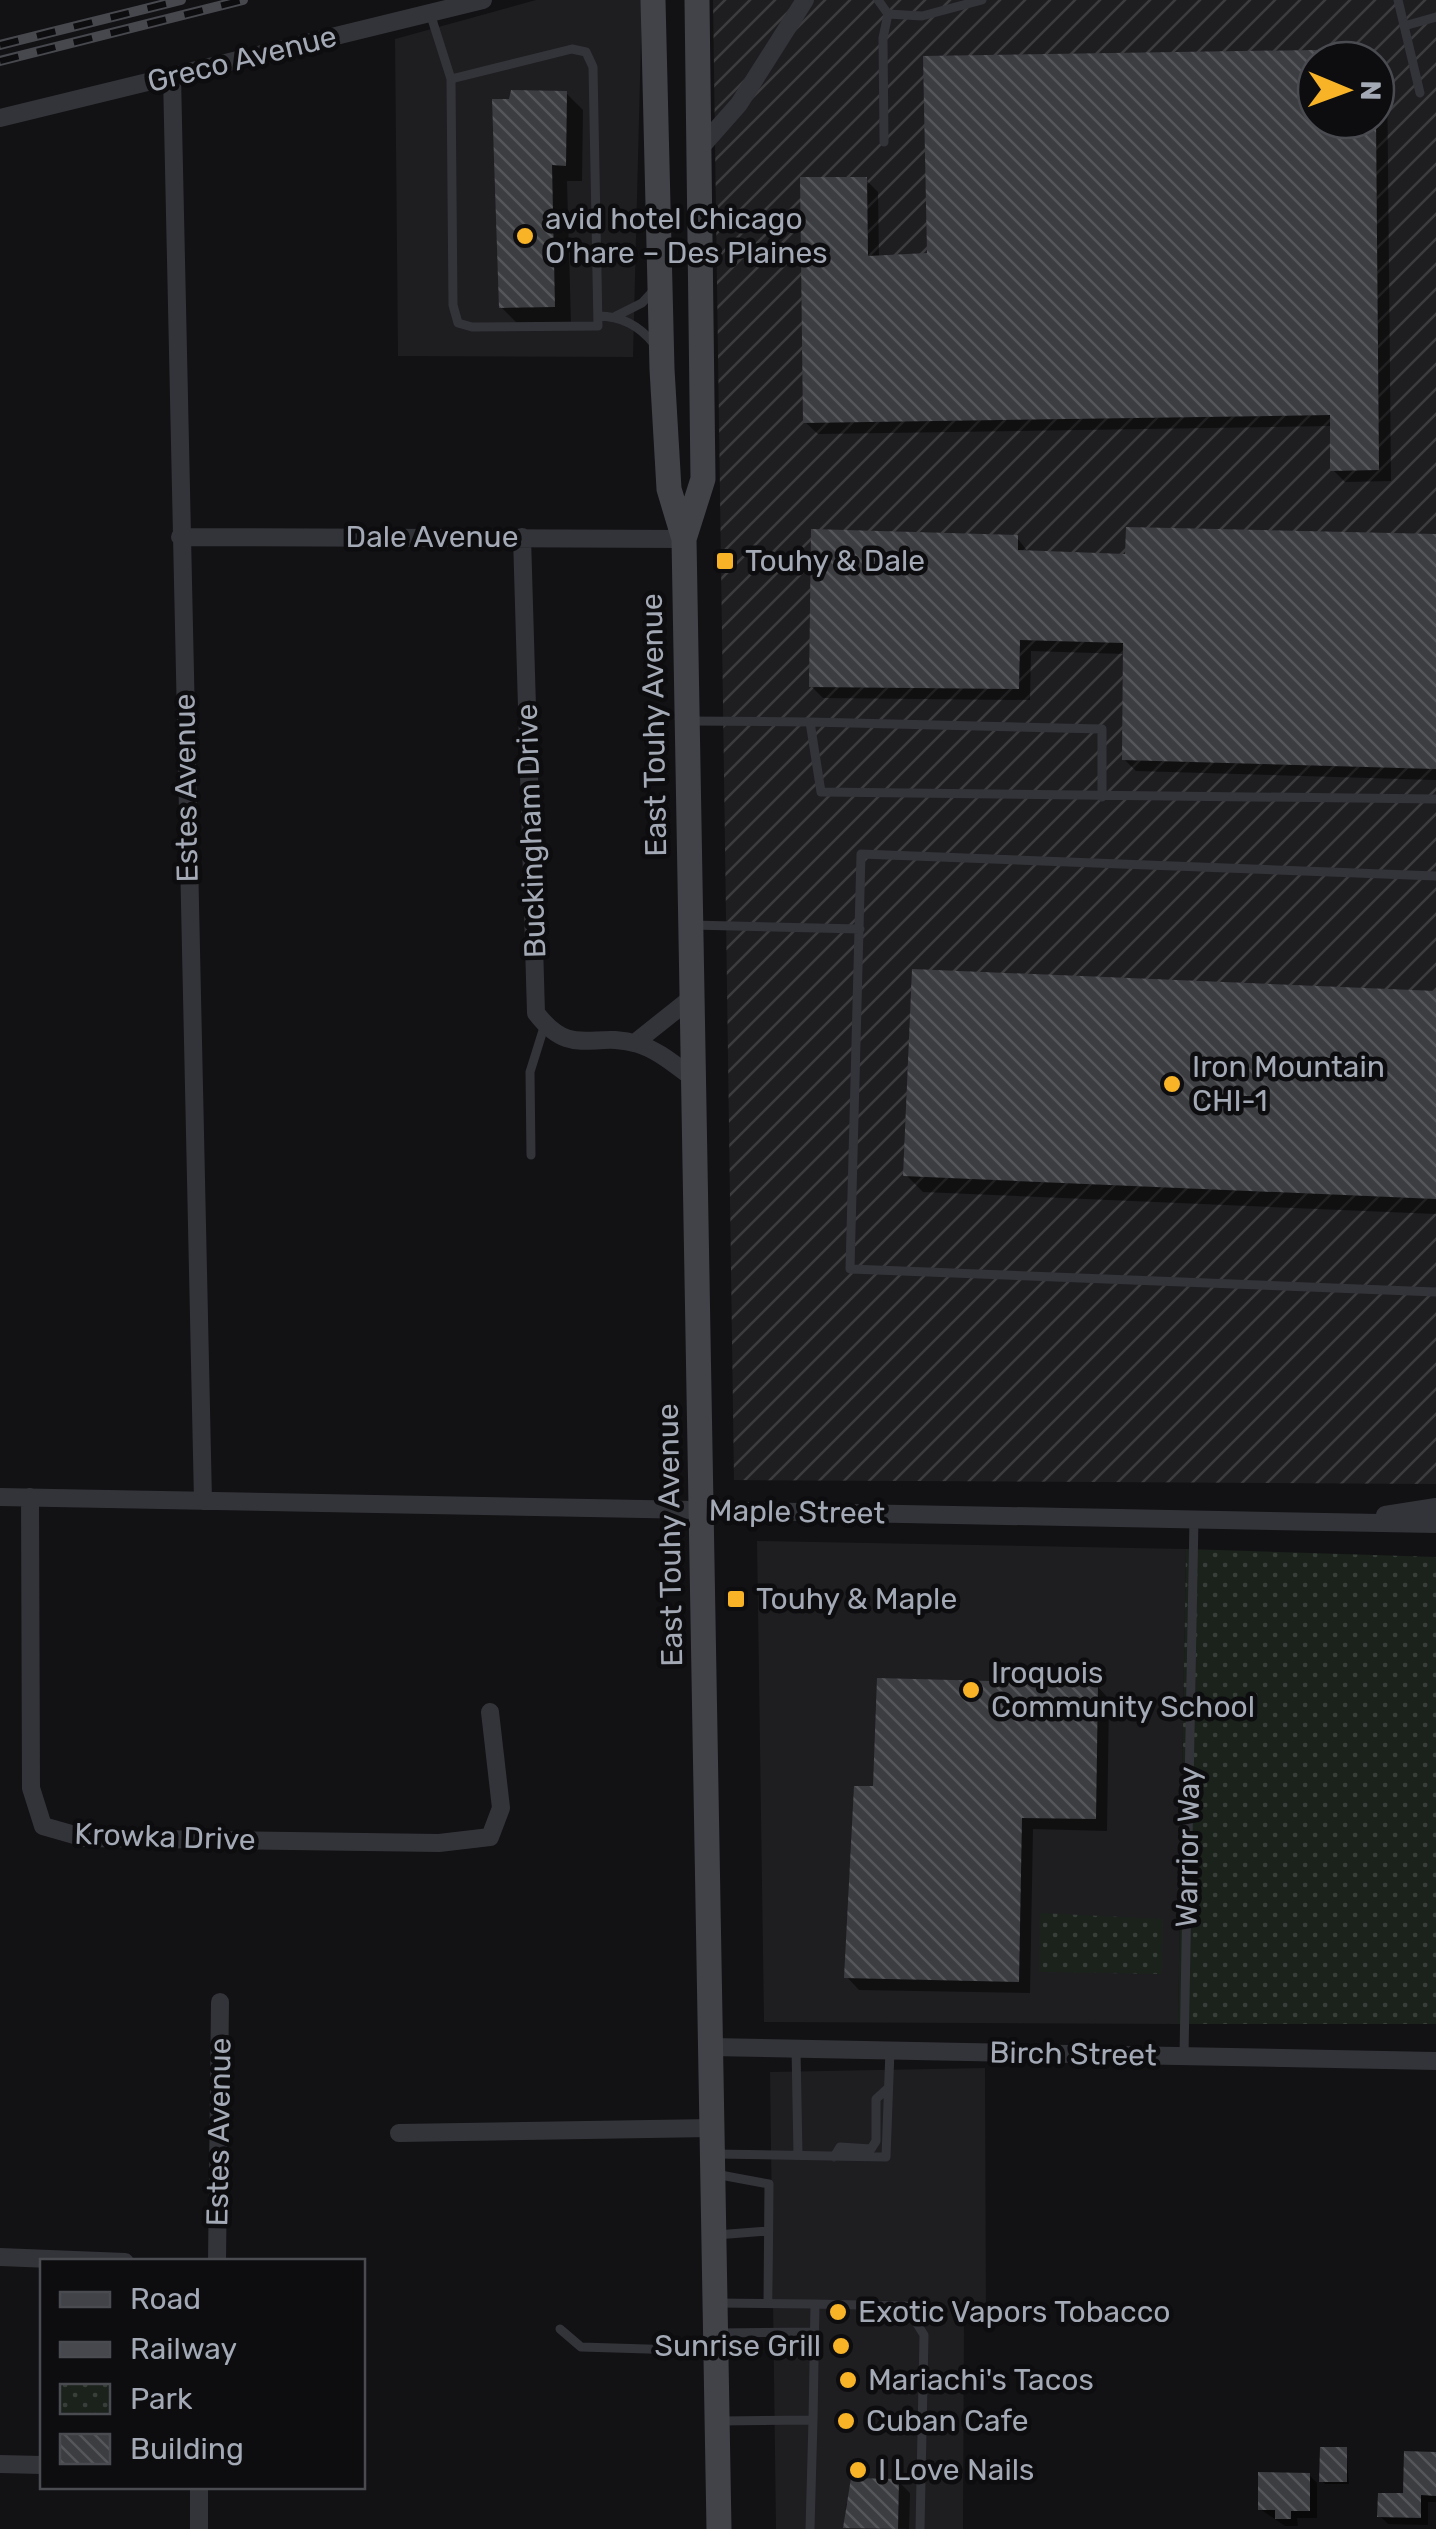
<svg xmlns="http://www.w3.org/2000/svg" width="1436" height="2529" font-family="Rubik,sans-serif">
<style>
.built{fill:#1e1e21}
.industrial{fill:url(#industrial-furrows);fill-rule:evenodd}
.park{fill:url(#park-dots)}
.shadow{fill:#0007;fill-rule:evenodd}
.building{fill:url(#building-back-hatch)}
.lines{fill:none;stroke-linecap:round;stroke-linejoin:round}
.lane{stroke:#333439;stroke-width:9}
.street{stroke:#333439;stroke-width:18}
.secondary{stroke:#414349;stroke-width:25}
.rail-casing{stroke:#46484e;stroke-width:10}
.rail{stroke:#0d0d0f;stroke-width:6;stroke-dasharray:19;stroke-linecap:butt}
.poi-dot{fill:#f8b426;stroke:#0d0d0f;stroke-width:4}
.labels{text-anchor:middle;stroke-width:9;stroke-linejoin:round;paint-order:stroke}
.street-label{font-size:30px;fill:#a3a9b5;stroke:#0d0d0f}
.poi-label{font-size:30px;fill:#a3a9b5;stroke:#0d0d0f;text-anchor:start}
</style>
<defs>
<pattern id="industrial-furrows" width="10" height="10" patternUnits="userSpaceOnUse" patternTransform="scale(2.5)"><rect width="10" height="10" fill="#1e1e21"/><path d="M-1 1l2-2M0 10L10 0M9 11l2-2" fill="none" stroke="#3c3c3f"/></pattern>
<pattern id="park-dots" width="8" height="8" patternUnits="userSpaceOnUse" patternTransform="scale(2.5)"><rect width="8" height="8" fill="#1a221b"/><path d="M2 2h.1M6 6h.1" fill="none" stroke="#383f3a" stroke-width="1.8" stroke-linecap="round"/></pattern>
<pattern id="building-back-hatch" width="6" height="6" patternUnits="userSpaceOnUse" patternTransform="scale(2.5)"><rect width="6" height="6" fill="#3c3d41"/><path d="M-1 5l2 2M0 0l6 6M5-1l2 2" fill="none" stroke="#55565a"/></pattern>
</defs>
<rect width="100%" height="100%" fill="#121214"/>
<!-- built -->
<path class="built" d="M536 0H642L633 357 398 356 395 39Z
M757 1541 1186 1549 1178 2024 764 2022Z
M985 2068 986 2324 964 2321 963 2529H776L770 2072Z"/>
<!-- industrial -->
<path class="industrial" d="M713 0H1436V1484L734 1480ZM1316 60H1376V120H1316Z"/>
<!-- park -->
<path class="park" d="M1186 1549 1436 1557V2024H1178Z
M1040 1913 1163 1919 1162 1974 1039 1972Z"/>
<!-- shadow -->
<path class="shadow" d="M1374 51 1387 63 1391 481 1345 482 1333 470 1332 426 818 434 805 422 866 180 878 192 879 258 929 256 926 58ZM1316 60H1376V120H1316Z
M566 93 583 110 582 181H567L571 323 518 324 501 307 511 102Z
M1436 536V780L1136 771 1124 759 1125 654 1031 651 1030 700 823 698 811 686 1017 538 1029 553 1128 556Z
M1436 994V1214L923 1192 906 1175Z
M1097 1686 1109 1699 1107 1831 1033 1829 1030 1993 859 1990 847 1977 875 1789Z
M1346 2449 1349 2484H1325L1322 2481Z
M1436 2455V2502H1428V2525L1388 2524 1380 2516 1405 2496Z
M1309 2475 1317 2483V2518H1297L1298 2526H1285L1260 2509Z
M898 2481 910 2493 909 2529 845 2527 846 2504Z"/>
<!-- building -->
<path class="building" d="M1375 49 1376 60H1316V120H1376L1379 470 1330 471V415L803 423 800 177H867L868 256 927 253 923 56Z
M511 90 567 91 566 166 552 165 555 307 499 308 492 99H509Z
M1126 527 1436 534V769L1122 760 1123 643 1020 640 1019 689 809 687 811 529 1018 535V550L1125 554Z
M912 969 1436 991V1199L903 1176Z
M877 1678 1098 1684 1096 1819 1022 1818 1019 1982 844 1978 854 1786H873Z
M1320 2447H1347V2482H1319Z
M1404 2451 1436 2452V2496L1421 2495V2518L1377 2517 1378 2493H1403Z
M1258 2472 1310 2473V2511H1291V2519H1275V2510H1258Z
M851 2478 899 2479 898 2529 843 2528Z"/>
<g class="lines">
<!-- lane -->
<path class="lane" d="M878 0 888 14 922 16 982 0
M1398 0 1420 93
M430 13 451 79 453 305 458 323 472 327 598 326 593 67 586 52 572 49 451 79
M1404 26 1436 17
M884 142 883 38 888 14
M598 316C621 316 639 325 654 344
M616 316 642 303 654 290
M689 721 810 722 821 792 1436 799
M810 722 1102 729V797
M1436 876 861 854 850 1269 1436 1292
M692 925 860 929
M531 1155 530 1072 545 1024
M796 2048 798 2155
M1184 2055 1194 1518
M715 2154 886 2157 890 2050
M834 2157 840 2147 871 2149 876 2141V2099L887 2089
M715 2174 769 2184 768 2302
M716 2235 768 2231
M715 2303 815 2304 813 2420 720 2421
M815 2304 906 2306 924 2335 920 2529
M560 2329 581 2347 713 2351
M717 2333 814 2332
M810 2529 813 2420"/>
<!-- street -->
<path class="street" d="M172 76 203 1501
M0 118 483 0
M701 147 739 104 805 0
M180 537 684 539
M522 537 536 1013C572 1060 593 1030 638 1044 658 1050 676 1066 693 1078
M636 1042 690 999
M0 1497 1436 1524
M30 1497 31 1788 43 1826 85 1838 439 1843 490 1837 501 1808 490 1712
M1385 1515 1436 1507
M711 2047 1436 2061
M399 2133 712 2128
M0 2257 125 2262
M217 2262 220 2002
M0 2464 42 2465
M199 2486V2529"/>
<!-- secondary -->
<path class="secondary" d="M653 0 662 369 669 489 684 539 719 2529
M684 539 703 479 697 0"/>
<!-- rail casing -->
<g class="rail-casing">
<path id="rail" d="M0 45 181 0
M0 61 243 0"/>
</g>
<!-- rail -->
<use href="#rail" class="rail"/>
</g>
<!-- markers -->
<g class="poi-dot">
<circle cx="525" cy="236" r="10"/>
<rect x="715" y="551" width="20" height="20" rx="5"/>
<circle cx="1172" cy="1084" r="10"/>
<rect x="726" y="1589" width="20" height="20" rx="5"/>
<circle cx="971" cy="1690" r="10"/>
<circle cx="838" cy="2312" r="10"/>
<circle cx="841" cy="2346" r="10"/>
<circle cx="848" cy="2380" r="10"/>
<circle cx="846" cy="2421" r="10"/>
<circle cx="858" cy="2470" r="10"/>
</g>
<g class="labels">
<!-- street labels -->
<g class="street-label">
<text transform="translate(242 59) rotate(-14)" y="10">Greco Avenue</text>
<text x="432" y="547">Dale Avenue</text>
<text transform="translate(654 725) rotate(-91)" y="10">East Touhy Avenue</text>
<text transform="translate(186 788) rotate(-91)" y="10">Estes Avenue</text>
<text transform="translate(531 831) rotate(-92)" y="10">Buckingham Drive</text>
<text transform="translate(797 1512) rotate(1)" y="10">Maple Street</text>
<text transform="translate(670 1535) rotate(-91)" y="10">East Touhy Avenue</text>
<text transform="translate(165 1837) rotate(2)" y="10">Krowka Drive</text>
<text transform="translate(1188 1847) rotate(-89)" y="10">Warrior Way</text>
<text transform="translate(1073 2054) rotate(1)" y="10">Birch Street</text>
<text transform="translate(219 2132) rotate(-89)" y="10">Estes Avenue</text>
</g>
<!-- poi labels -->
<g class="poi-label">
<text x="545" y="229">avid hotel Chicago<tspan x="545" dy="34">O’hare – Des Plaines</tspan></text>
<text x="745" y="571">Touhy &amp; Dale</text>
<text x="1192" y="1077">Iron Mountain<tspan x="1192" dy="34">CHI-1</tspan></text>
<text x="756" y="1609">Touhy &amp; Maple</text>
<text x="991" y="1683">Iroquois<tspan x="991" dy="34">Community School</tspan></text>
<text x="858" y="2322">Exotic Vapors Tobacco</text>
<text x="821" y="2356" text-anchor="end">Sunrise Grill</text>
<text x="868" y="2390">Mariachi's Tacos</text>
<text x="866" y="2431">Cuban Cafe</text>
<text x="878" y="2480">I Love Nails</text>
</g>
</g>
<!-- legend -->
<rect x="40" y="2259" width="325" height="230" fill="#0d0d0f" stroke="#494b51" stroke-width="2.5"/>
<rect x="60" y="2292" width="50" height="15" fill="#414349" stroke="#494b51" stroke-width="2.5"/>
<text x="130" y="2309" font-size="30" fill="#a3a9b5">Road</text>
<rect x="60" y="2342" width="50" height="15" fill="#46484e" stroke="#494b51" stroke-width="2.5"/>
<text x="130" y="2359" font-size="30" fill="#a3a9b5">Railway</text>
<rect x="60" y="2384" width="50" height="30" fill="url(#park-dots)" stroke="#494b51" stroke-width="2.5"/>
<text x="130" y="2409" font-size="30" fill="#a3a9b5">Park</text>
<rect x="60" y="2434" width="50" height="30" fill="url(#building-back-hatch)" stroke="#494b51" stroke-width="2.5"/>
<text x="130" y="2459" font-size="30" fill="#a3a9b5">Building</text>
<!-- north arrow -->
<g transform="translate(1346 90) rotate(91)"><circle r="48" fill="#0d0d0f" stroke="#494b51" stroke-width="2.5"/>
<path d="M0-8L18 38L0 25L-18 38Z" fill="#f8b426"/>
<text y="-15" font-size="28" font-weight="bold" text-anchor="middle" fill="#a3a9b5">N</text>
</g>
</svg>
